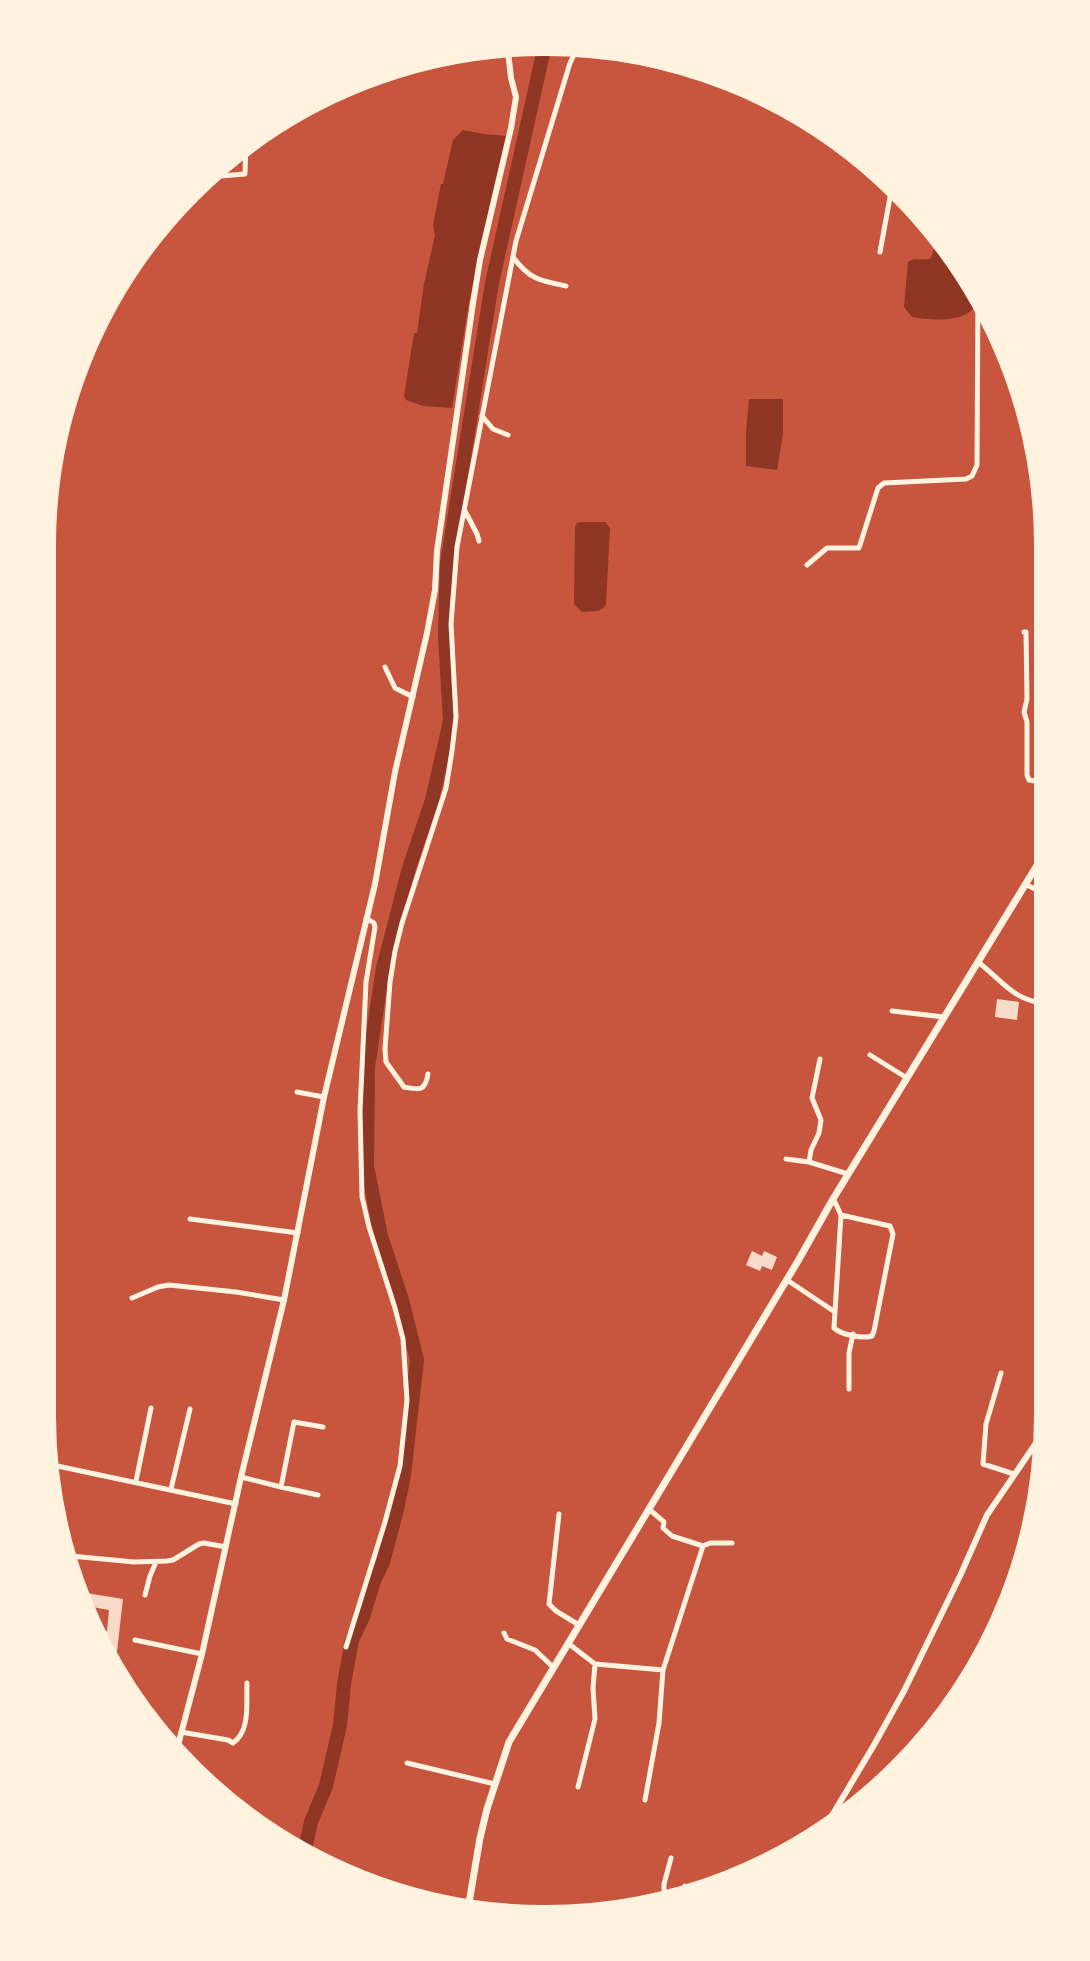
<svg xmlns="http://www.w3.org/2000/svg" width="1090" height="1961" font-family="Commissioner,sans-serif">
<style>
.water{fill:#8f3625}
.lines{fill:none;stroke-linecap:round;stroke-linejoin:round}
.river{stroke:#8f3625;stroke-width:14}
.building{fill:#f7dbc8}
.minor{stroke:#fff3e0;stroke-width:5}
.tertiary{stroke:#fff3e0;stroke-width:6}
.secondary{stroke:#fff3e0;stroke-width:7}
.rim{fill:none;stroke:#fff3e0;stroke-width:4}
</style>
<rect width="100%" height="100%" fill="#c8553d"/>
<!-- water -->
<path class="water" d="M463 130 484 134 507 136 481 255 469 302 452 408 423 406 406 400 404 396 414 333H417L424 284 435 235 433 225 441 184H443L453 140Z
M942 237 950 247C949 258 951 271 958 279 966 290 973 294 973 309 959 323 930 320 912 317L904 307 908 262C915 256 923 262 931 258L936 242Z
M749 399H783V434L777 470 746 466V432Z
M581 522H605L610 528 606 604C602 613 591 611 582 612L574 604 575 527 577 523Z"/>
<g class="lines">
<!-- river -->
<path class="river" d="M304 1854 311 1822 326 1786 340 1725 344 1684 352 1640 363 1617 374 1581 383 1562 397 1510 404 1475 417 1360 402 1300 381 1236 367 1166 368 1067 383 968 409 868 432 800 450 721 445 635 447 563 492 283 544 49"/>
</g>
<!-- building -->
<path class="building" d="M997 999 1019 1002 1017 1020 995 1017Z
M752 1251 762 1256 764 1251 777 1257 772 1270 762 1266 760 1271 746 1265Z
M74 1591 123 1599 115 1669 105 1649V1631H107L109 1610 81 1605Z"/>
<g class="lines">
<!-- minor -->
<path class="minor" d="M209 177 245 174 246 140
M880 252 893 181
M513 257C529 279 540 281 566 286
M482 416 493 429 508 435
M465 511 477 534 479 541
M807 565 827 548H859L878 488 884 483 966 479 972 476 977 465 978 292
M1024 632H1026L1027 699 1024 712 1027 722V775L1029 780 1047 783
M385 667 395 688 413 697
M1025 884 1047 895
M978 962C1004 982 1012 1000 1047 1004
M892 1011 944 1017
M870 1055 907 1078
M428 1074C425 1092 419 1090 404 1087L386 1062 385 1049 390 982 395 951 402 923 446 788 452 751 456 717 451 624 457 547 516 241 570 63 578 47
M297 1092 324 1097
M786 1159 809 1162 848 1174
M809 1162 811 1150 819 1133 821 1120 812 1098 820 1059
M834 1200 841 1215 834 1328C842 1335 862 1339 872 1336L874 1331 893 1234 890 1226 841 1215
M190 1219 298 1233
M787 1280 835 1312
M132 1298 158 1287 169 1285 236 1292 284 1300
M1001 1373 986 1424 983 1464 1014 1474
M849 1389V1353L853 1334
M48 1464 236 1504
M241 1477 281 1487 294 1422 323 1427
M136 1481 151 1408
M281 1487 318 1495
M171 1489 190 1409
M559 1514 549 1604 556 1611 579 1625
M703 1546 710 1543H732
M71 1556 134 1562 167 1561 173 1560 199 1544 204 1543 226 1547
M145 1595 150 1576 156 1562
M504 1633 507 1639 535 1650 554 1668
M135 1640 202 1654
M569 1644 595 1664 663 1670
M346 1647 385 1522 400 1466 407 1400 403 1339 395 1308 369 1227 362 1197 360 1111 366 982 375 927 374 923 366 918
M181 1732 228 1740 233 1743C251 1730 246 1702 247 1683
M407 1763 495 1784
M578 1787 595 1719 593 1688 595 1664
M645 1800 659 1723 663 1670 703 1546 672 1536 663 1528 664 1522 650 1510
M681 1896 685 1886
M671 1898 664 1892V1884L671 1858"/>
<!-- tertiary -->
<path class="tertiary" d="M176 1753 202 1654 241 1477 284 1300 324 1097 375 884 395 772 427 633 435 590 437 551 473 303 480 260 511 128 516 97 511 78 508 51
M824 1829 874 1745 904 1691 960 1576 987 1515 1049 1424"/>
<!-- secondary -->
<path class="secondary" d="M468 1909 480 1838 487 1809 509 1742 798 1261 833 1199 1047 849"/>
</g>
<!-- crop -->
<path d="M0 0H1090V1961H0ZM545 54H545A491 491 0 0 1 1036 545V1416A491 491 0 0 1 545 1907H545A491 491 0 0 1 54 1416V545A491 491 0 0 1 545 54Z" fill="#fff3e0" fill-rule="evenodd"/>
<path class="rim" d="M545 54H545A491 491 0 0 1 1036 545V1416A491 491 0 0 1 545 1907H545A491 491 0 0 1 54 1416V545A491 491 0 0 1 545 54Z"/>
</svg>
